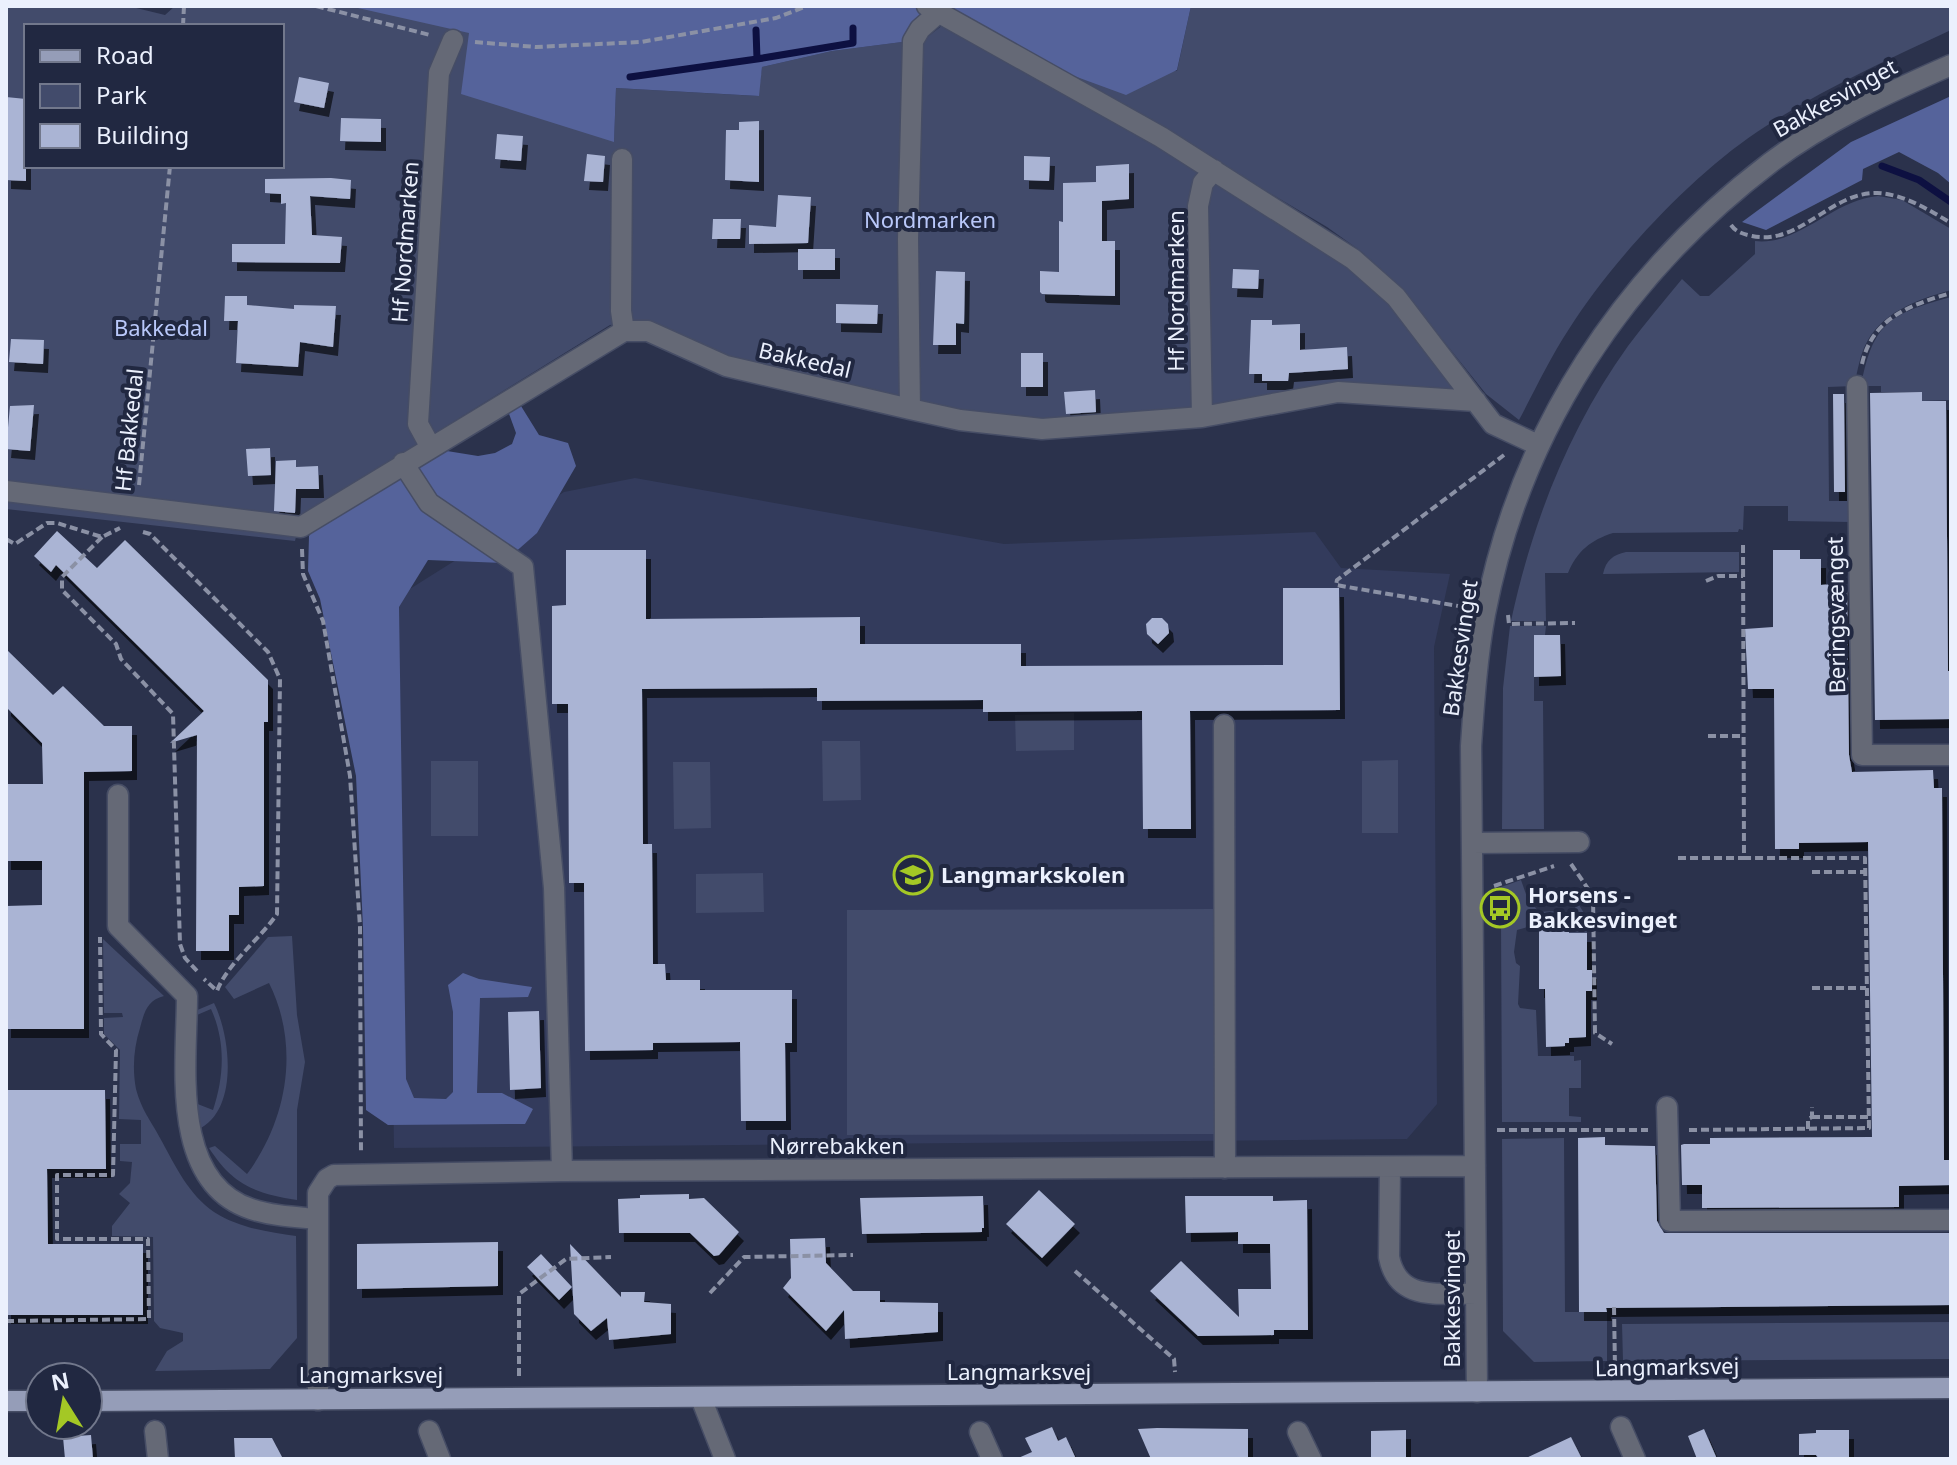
<svg xmlns="http://www.w3.org/2000/svg" width="1957" height="1465" font-family="'Noto Sans',sans-serif">
<style>
.built{fill:#333b5c}
.green{fill:#424b6b;fill-rule:evenodd}
.forest{fill:#55639b}
.lines{fill:none;stroke-linecap:round;stroke-linejoin:round}
.stream{stroke:#0d1041;stroke-width:7}
.building{fill:#aab4d4;filter:url(#shadow)}
.minor-casing{stroke:#464d65;stroke-width:23}
.major-casing{stroke:#464d65;stroke-width:23}
.path{stroke:#8b91a5;stroke-width:4;stroke-dasharray:8 4;stroke-linecap:butt}
.minor{stroke:#656976;stroke-width:20}
.major{stroke:#959db8;stroke-width:20}
.labels{text-anchor:middle;stroke-width:8;stroke-linejoin:round;paint-order:stroke}
.street-label{font-size:22px;fill:#ebf0fd;stroke:#212841}
.park-label{font-size:22px;fill:#b9c8fa;stroke:#212841}
.poi-label{font-size:22px;font-weight:bold;fill:#ebf0fd;stroke:#212841;text-anchor:start}
</style>
<defs>
<filter id="shadow"><feDropShadow dx="5" dy="9" stdDeviation="0" flood-color="#0009"/></filter>
</defs>
<rect width="100%" height="100%" fill="#2b324c"/>
<!-- built -->
<path class="built" d="M635 478 1004 544 1315 532 1341 568 1450 574 1434 647 1437 1104 1407 1139 394 1148 386 604 564 492Z"/>
<!-- green -->
<path class="green" d="M6 6H128L165 15 175 6H816L552 48 614 141 616 88 758 96 762 67 832 51 902 42H921L944 24 1057 85 1323 248 1366 279 1402 315 1460 387 1440 393 1329 384 1184 409 1053 420 977 413 729 359 649 321 610 325 301 516 295 541 6 509ZM26 26H282V166H26Z
M1191 6H1951V30C1885 61 1818 91 1757 132 1690 177 1612 261 1569 329 1550 358 1535 390 1519 420L1486 394 1405 293 1362 252 1327 227 1066 73 1177 71Z
M1878 196 1902 200 1951 229V290C1916 300 1879 313 1864 348 1859 360 1857 374 1854 386L1828 387 1829 501H1851V522L1788 521V506H1744L1743 530 1739 529 1738 532 1613 533C1591 540 1577 551 1568 573H1545L1546 621H1511C1532 523 1569 428 1628 346 1645 323 1664 301 1682 279L1700 296H1709L1755 254V241C1799 246 1832 200 1878 196Z
M1951 297V400L1922 401 1921 392H1881V386H1861C1873 322 1890 314 1951 297Z
M1626 552H1739V572L1603 574C1606 560 1613 555 1626 552Z
M1510 626H1546L1545 635 1534 636V701H1543L1544 829H1502L1503 688Z
M1074 713V750L1016 751 1015 715Z
M822 741H860L861 800 823 801Z
M1398 760V833H1362V761Z
M431 761H478V836H431Z
M673 762H710L711 828 674 829Z
M763 873 764 912 696 913V874Z
M1521 880 1527 897 1539 912 1556 911 1561 917 1579 905 1587 918V933H1569L1539 924 1517 930 1514 952 1516 963 1520 966 1518 1004 1520 1008 1536 1010 1538 1056H1574V1061L1581 1060V1088H1569V1116L1581 1117V1122H1502L1501 920 1503 919 1501 913H1506L1505 904H1501V887Z
M1218 909V1134L847 1135V910Z
M292 936 297 1015 305 1062 297 1110V1200C254 1193 233 1185 209 1148L215 1146 247 1174C288 1119 300 1045 269 983L234 999 225 987 268 937Z
M103 939 164 996C147 1000 144 1013 140 1028 134 1047 132 1068 136 1089 142 1111 150 1119 160 1138 175 1165 188 1194 214 1212 239 1228 268 1232 296 1236L297 1338 270 1369 155 1371 167 1351 183 1341V1333L160 1328 154 1321 153 1237 112 1236V1226L130 1203 119 1194 130 1183 132 1162 120 1161V1144H141V1120L119 1119 120 1050 104 1034V1018L123 1017 122 1013H104Z
M214 1003C231 1037 239 1112 197 1130L195 1103 213 1110C224 1077 226 1042 211 1009L197 1015 195 1011Z
M1564 1138 1565 1312H1607V1361L1534 1362 1503 1331 1502 1139Z
M1951 1322V1359L1623 1361 1622 1324Z"/>
<!-- forest -->
<path class="forest" d="M349 6H916L927 13 902 42 832 51 762 67 759 96 616 88 614 142 461 94 469 33Z
M947 6H1191L1177 70 1126 95 1066 73Z
M1951 96V184L1938 173 1899 152 1863 169 1862 180 1766 230 1742 222 1851 142Z
M521 406 539 435 568 443 576 466 537 533 503 563 428 560 399 607 406 1079 414 1098 446 1099 453 1092V1012L448 985 463 973 479 979 532 987 528 997 480 998 477 1093H502L533 1109 525 1124 388 1125 366 1110 363 928 356 776 320 599 308 571 309 536 316 525 447 451 478 456 495 453 512 444 516 433 508 411Z"/>
<g class="lines">
<!-- stream -->
<path class="stream" d="M756 30 757 59 853 43V28
M630 77 757 59
M1882 166 1919 180 1951 202"/>
</g>
<!-- building -->
<path class="building" d="M299 77 329 83 324 108 294 102Z
M6 97 26 99V181L6 180Z
M341 118 381 119V142L340 141Z
M759 121V182L725 180 726 130H739V122Z
M497 134 523 136 521 161 495 159Z
M587 154 605 156 603 182 584 181Z
M1024 156 1050 157 1049 181 1024 180Z
M1129 164V199L1102 201V241H1115V296L1042 294 1040 292V271L1059 272V221L1063 222V183L1096 182V166Z
M331 178 351 180 350 199 310 196 312 235 342 237 340 263 232 262V244H285L286 203 281 204V194L265 193V179Z
M778 195 811 197 808 243 749 244V225L776 227Z
M713 219H741L740 239H712Z
M798 249H835V270H798Z
M1233 269 1259 270 1258 289 1232 288Z
M936 271 965 272 964 324 956 323V345H933Z
M225 296H247V305L294 309V305L336 306 333 347 300 342 298 367 236 363 238 321H224Z
M836 304 878 305 877 324 836 323Z
M1251 320H1272V325L1300 324V350L1347 347 1348 369 1289 373 1288 381H1262V374H1249Z
M11 339 44 340 43 364 9 362Z
M1021 353H1043V387H1021Z
M1095 390 1096 412 1066 414 1064 392Z
M1922 392V401H1946L1948 671H1951V719L1875 720 1870 393Z
M1833 394H1844L1845 492H1834Z
M34 405 30 451 6 449 10 406Z
M270 448 271 475 248 476 246 449Z
M296 460V467L318 466 319 489H296L295 513 274 511 276 461Z
M57 531 97 568 125 540 268 680V722H264V886L239 887V915H229V951H196L197 735 170 743 204 711 56 565 51 572 34 556Z
M566 550H646V619L860 617V644H1021V666L1283 665V588H1339L1340 710 1190 711 1191 829H1143L1142 711 983 712V700L817 701V688L642 689 643 844H652L653 964H665L666 980H700V990H792V1043H785L786 1121H741L740 1042 653 1043V1050L585 1051 584 883H569L568 704H552V606L566 605Z
M1773 550H1800V559H1821V585L1847 583 1849 755 1852 772 1933 770 1934 788H1942L1944 1160H1951V1185L1899 1186V1207L1702 1208V1185H1682L1681 1145 1684 1144H1710V1138L1872 1137 1868 842 1799 843V849H1775L1774 689H1748L1745 629 1773 627Z
M1152 618H1162L1168 624 1169 633 1158 644 1147 634 1146 624Z
M1534 635H1560L1561 676 1534 677Z
M6 649 53 695 63 686 104 726H132V771L84 772V1029H6V906L42 905V861H6V784H43L42 743 6 707Z
M1539 924H1569V933H1587V970H1592V991H1586V1037L1569 1038V1043H1565V1046L1546 1047 1545 989H1539Z
M539 1011 541 1088 510 1090 508 1012Z
M6 1090H105L106 1169H47L48 1244H143V1315H6Z
M1605 1137V1145L1655 1146 1657 1221 1664 1233H1951V1305L1606 1308 1607 1312H1579L1578 1138Z
M1039 1190 1075 1224 1042 1258 1006 1224Z
M689 1194V1199L704 1198 739 1232 719 1255 714 1256 690 1233H619L618 1199 640 1198V1195Z
M983 1196 984 1228H982V1232L862 1234 860 1198Z
M1185 1196H1273V1201L1307 1200 1308 1330H1274V1335L1198 1336 1150 1291 1181 1261 1239 1317 1238 1289H1271L1270 1244H1238V1232L1186 1233Z
M825 1238 826 1263 853 1291H880V1302L938 1303V1332L845 1339 844 1310 826 1331 783 1288 791 1278 790 1239Z
M498 1242V1286L357 1289V1244Z
M570 1244 621 1297V1292H645L644 1302 671 1304V1334L609 1340 607 1318 591 1331 574 1314Z
M541 1254 572 1287 559 1300 527 1267Z
M1052 1427 1058 1441 1066 1437 1076 1459H1016L1032 1452 1025 1438Z
M1157 1428 1248 1429V1459H1151L1138 1429Z
M1704 1429 1717 1459H1697L1688 1436Z
M1406 1430V1459H1371V1431Z
M1816 1430H1849V1459H1819L1816 1455H1799V1434L1816 1433Z
M91 1435 93 1459H65L63 1437Z
M1571 1437 1582 1459H1524Z
M234 1438H272L282 1457 235 1459Z"/>
<g class="lines">
<!-- minor casing -->
<g class="minor-casing">
<path id="minor" d="M927 6 1161 137 1353 259 1396 297 1493 424 1538 445
M622 159 621 311 624 331
M1857 386 1862 755H1951
M910 409 908 239 913 41 920 29 937 14
M1202 417 1198 206 1203 183 1214 170
M430 446 418 424 439 73 453 40
M403 463 429 503 523 567 554 888 562 1171
M6 491 301 527 624 331H648L726 366 910 409 960 420 1042 429 1202 417 1338 392 1476 401
M1224 725 1225 1168
M118 795V926L187 996C187 1062 169 1182 251 1209 272 1216 295 1217 317 1219
M1472 843 1579 842
M1667 1107 1670 1221 1951 1220
M1390 1167 1389 1257C1398 1303 1440 1292 1476 1294
M1477 1392 1471 746C1474 702 1477 657 1485 614 1520 430 1623 275 1770 163 1824 122 1889 92 1951 65
M701 1398 725 1459
M318 1400V1193L327 1179 334 1175 562 1171 1475 1166
M1621 1427 1635 1459
M155 1431 158 1459
M429 1431 440 1459
M980 1432 992 1459
M1298 1432 1311 1459"/>
</g>
<!-- major casing -->
<g class="major-casing">
<path id="major" d="M6 1401H40
M88 1401 1951 1388"/>
</g>
<!-- path -->
<path class="path" d="M316 6 430 35
M183 26 184 6
M475 42 536 47 641 42 776 18 807 6
M1731 225C1736 232 1743 234 1752 236 1800 246 1830 192 1877 193 1904 194 1929 210 1951 223
M1862 364C1872 318 1910 305 1951 293
M139 485 170 166
M143 532 150 534 268 652 280 679 277 914C260 939 227 964 217 991L204 979
M102 537 62 577V590L116 644 121 659 173 714 180 944 185 958 198 972
M6 539 15 544 47 523H57L102 537 120 528
M302 549 303 574 323 621 350 776 360 927 361 1154
M1706 581 1718 576H1743
M1464 607 1336 585 1337 580 1504 455
M1508 615 1509 624 1575 623
M1708 736H1743
M1678 858H1744
M1571 864 1593 896 1595 1033 1612 1044
M1812 872H1865
M1494 886 1554 866
M1812 988H1866
M1812 1117H1869
M1808 1129V1119L1812 1117V1107
M1497 1130H1648
M1689 1130 1869 1128 1865 858H1744L1743 542
M1075 1271 1174 1359 1175 1372
M710 1293 744 1257 853 1255
M1614 1307 1615 1369
M6 1321 149 1319 148 1239H57V1175H113L116 1050 101 1034 100 937
M519 1376V1294L566 1259 611 1257"/>
<!-- minor -->
<use href="#minor" class="minor"/>
<!-- major -->
<use href="#major" class="major"/>
</g>
<!-- icons -->
<defs>
<g id="school-ring" transform="scale(2)"><circle r="9.5" fill="#212841" stroke="#a4c825" stroke-width="1.5"/><path d="M0-5L7-2L0 1L-7-2ZM-4 1L0 2.5L4 1V4Q0 6-4 4Z" fill="#a4c825"/></g>
<g id="bus-ring" transform="scale(2)"><circle r="9.5" fill="#212841" stroke="#a4c825" stroke-width="1.5"/><path d="M-5-6H5V4H4V6H2V4H-2V6H-4V4H-5ZM-3.5-4V0h7V-4ZM-3.5 1.2v1.5H-2V1.2ZM2 1.2v1.5H3.5V1.2Z" fill="#a4c825"/></g>
</defs>
<g fill-rule="evenodd">
<use href="#school-ring" x="913" y="875"/>
<use href="#bus-ring" x="1500" y="908"/>
</g>
<g class="labels">
<!-- street labels -->
<g class="street-label">
<text transform="translate(1835 98) rotate(-29)" y="8">Bakkesvinget</text>
<text transform="translate(405 242) rotate(-86)" y="8">Hf Nordmarken</text>
<text transform="translate(1176 291) rotate(-90)" y="8">Hf Nordmarken</text>
<text transform="translate(805 360) rotate(13)" y="8">Bakkedal</text>
<text transform="translate(129 430) rotate(-84)" y="8">Hf Bakkedal</text>
<text transform="translate(1836 615) rotate(-91)" y="8">Beringsvænget</text>
<text transform="translate(1460 648) rotate(-82)" y="8">Bakkesvinget</text>
<text x="837" y="1154">Nørrebakken</text>
<text transform="translate(1452 1299) rotate(-90)" y="8">Bakkesvinget</text>
<text transform="translate(1667 1367) rotate(-1)" y="8">Langmarksvej</text>
<text x="1019" y="1380">Langmarksvej</text>
<text x="371" y="1383">Langmarksvej</text>
</g>
<!-- park labels -->
<g class="park-label">
<text x="930" y="228">Nordmarken</text>
<text x="161" y="336">Bakkedal</text>
</g>
<!-- poi labels -->
<g class="poi-label">
<text x="941" y="883">Langmarkskolen</text>
<text x="1528" y="903">Horsens -<tspan x="1528" dy="25">Bakkesvinget</tspan></text>
</g>
</g>
<!-- border -->
<rect width="1957" height="1465" fill="none" stroke="#ebf0fd" stroke-width="16"/>
<!-- legend -->
<rect x="24" y="24" width="260" height="144" fill="#212841" stroke="#72788c" stroke-width="2"/>
<rect x="40" y="50" width="40" height="12" fill="#959db8" stroke="#72788c" stroke-width="2"/>
<text x="96" y="64" font-size="24" fill="#ebf0fd">Road</text>
<rect x="40" y="84" width="40" height="24" fill="#424b6b" stroke="#72788c" stroke-width="2"/>
<text x="96" y="104" font-size="24" fill="#ebf0fd">Park</text>
<rect x="40" y="124" width="40" height="24" fill="#aab4d4" stroke="#72788c" stroke-width="2"/>
<text x="96" y="144" font-size="24" fill="#ebf0fd">Building</text>
<!-- north arrow -->
<g transform="translate(64 1401) rotate(349)"><circle r="38" fill="#212841" stroke="#72788c" stroke-width="2"/>
<path d="M0-6L14 30L0 20L-14 30Z" fill="#a4c825"/>
<text y="-12" font-size="22" font-weight="bold" text-anchor="middle" fill="#ebf0fd">N</text>
</g>
</svg>
